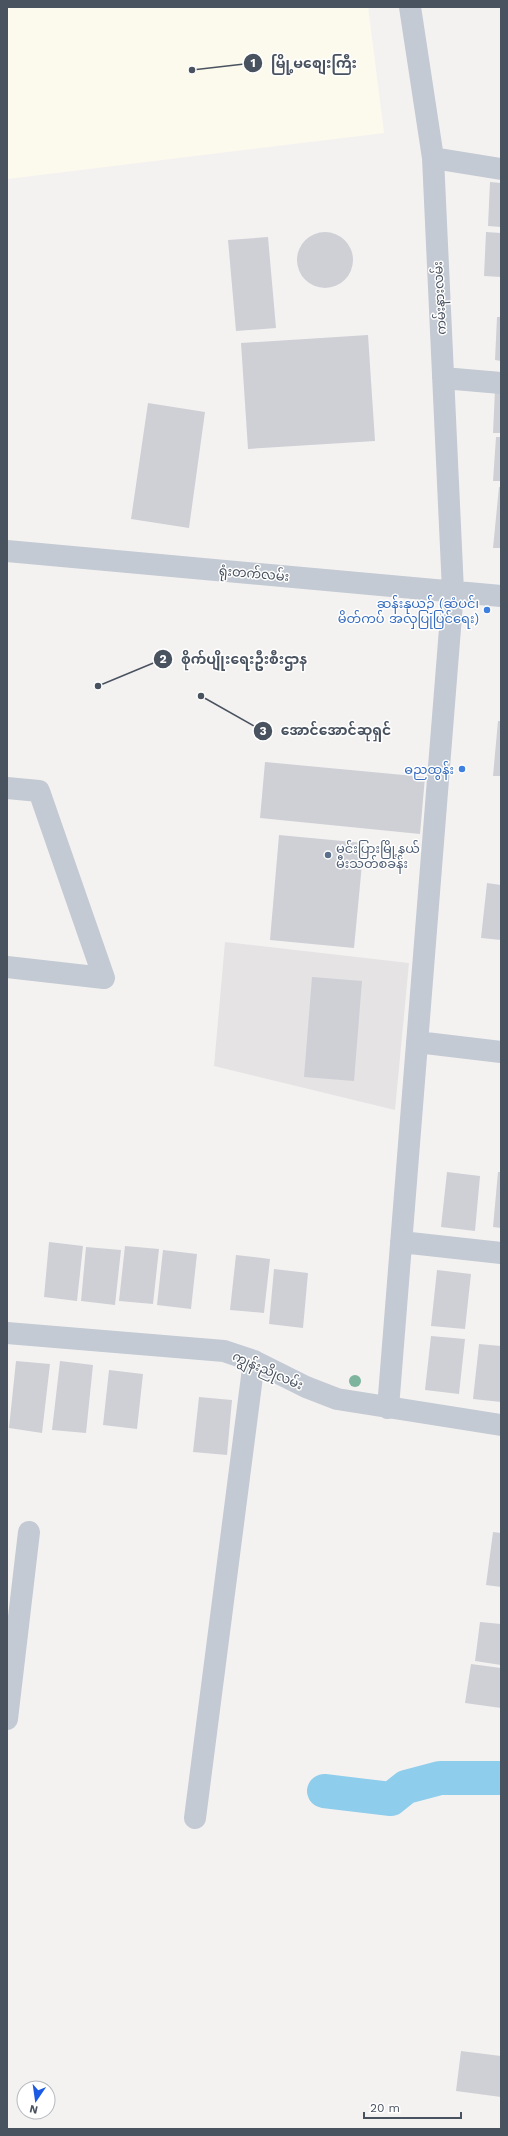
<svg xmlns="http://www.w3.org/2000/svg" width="508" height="2136" font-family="'Work Sans','Noto Sans Myanmar',sans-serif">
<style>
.commercial{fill:#fcfaed}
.education{fill:#e5e3e4}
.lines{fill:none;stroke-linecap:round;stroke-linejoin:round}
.canal{stroke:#8fcdec;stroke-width:34}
.building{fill:#ced0d6}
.minor{stroke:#c3cad3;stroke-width:22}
.tree{fill:#7cb49e}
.shop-dot{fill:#3f7fe0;stroke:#fff;stroke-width:1.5}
.service-dot{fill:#5c6f8a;stroke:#fff;stroke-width:1.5}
.labels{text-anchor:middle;stroke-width:3;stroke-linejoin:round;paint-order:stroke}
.street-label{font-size:13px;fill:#49525f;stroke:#fff}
.shop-label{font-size:13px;fill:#366cbe;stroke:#fff;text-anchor:end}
.service-label{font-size:13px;fill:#4e5e75;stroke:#fff;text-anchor:start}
.leader{fill:none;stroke:#49525f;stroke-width:1.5}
.callout-dot{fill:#49525f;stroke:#fff;stroke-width:1.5}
.mark-label{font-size:12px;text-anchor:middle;font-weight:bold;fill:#fff}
.callout-label{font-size:14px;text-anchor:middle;font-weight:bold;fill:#49525f;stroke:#fff;stroke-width:3;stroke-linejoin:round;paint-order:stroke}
</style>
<rect width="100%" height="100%" fill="#f4f2f1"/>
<!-- commercial -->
<path class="commercial" d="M7 7H368L384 133 7 179Z"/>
<!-- education -->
<path class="education" d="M225 942 409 963 395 1110 214 1066Z"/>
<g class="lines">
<!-- canal -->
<path class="canal" d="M324 1791 391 1799 406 1787 440 1778H501"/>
</g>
<!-- building -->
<path class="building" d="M490 182 501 183V227L488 226Z
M297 260a28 28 0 1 1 56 0a28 28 0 1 1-56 0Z
M486 232 501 233V277L484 276Z
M268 237 276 328 236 331 228 240Z
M497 317H501V361L495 360Z
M368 335 375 441 248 449 241 343Z
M495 389H501V433H493Z
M148 403 205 412 189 528 131 519Z
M496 437H501V481H493Z
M499 487H501V548H493Z
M498 721H501V776H493Z
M265 762 425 777 420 834 260 818Z
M279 835 364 843 354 948 270 940Z
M487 883 501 885V940L481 938Z
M312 977 362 981 354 1081 304 1077Z
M447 1172 480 1176 475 1231 441 1227Z
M498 1172H501V1228L493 1227Z
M49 1242 83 1246 77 1301 44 1297Z
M125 1246 159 1249 153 1304 119 1301Z
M86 1247 121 1250 115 1305 81 1301Z
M163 1250 197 1254 191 1309 157 1305Z
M236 1255 270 1259 264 1313 230 1310Z
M274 1269 308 1273 303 1328 269 1324Z
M437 1270 471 1274 465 1329 431 1326Z
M431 1336 465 1339 459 1394 425 1390Z
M479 1344 501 1346V1402L473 1399Z
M16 1361 50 1364 42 1433 9 1428Z
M60 1361 93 1365 86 1433 52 1430Z
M109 1370 143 1374 137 1429 103 1425Z
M199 1397 232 1400 227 1455 193 1452Z
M493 1532 501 1533V1587L486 1585Z
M480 1622 501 1624V1665L475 1661Z
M471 1664 501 1668V1708L465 1703Z
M461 2051 501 2056V2097L456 2091Z"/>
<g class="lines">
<!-- minor -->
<path class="minor" d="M433 158 501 169
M443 378 501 383
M7 551 501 596
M7 788 39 791 104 978 7 967
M417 1042 501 1052
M401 1242 501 1253
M7 1333 224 1351 254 1361 306 1387 337 1399 501 1425
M388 1408 453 591 433 158 410 7
M7 1719 29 1532
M195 1818 254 1361"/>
</g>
<!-- trees -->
<circle class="tree" cx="355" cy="1381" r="6"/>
<!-- markers -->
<g class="shop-dot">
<circle cx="487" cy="610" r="4"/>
<circle cx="462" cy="769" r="4"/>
</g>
<circle class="service-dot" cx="328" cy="855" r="4"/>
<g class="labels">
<!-- street labels -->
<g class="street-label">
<text transform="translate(439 298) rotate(-93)" y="5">ကမ်းနားလမ်း</text>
<text transform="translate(254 573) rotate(5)" y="5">ရုံးတက်လမ်း</text>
<text transform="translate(268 1370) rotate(24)" y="5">ကျွန်းညိုလမ်း</text>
</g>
<!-- shop labels -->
<g class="shop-label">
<text x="479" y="608">ဆန်းနုယဉ် (ဆံပင်၊<tspan x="479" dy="15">မိတ်ကပ် အလှပြုပြင်ရေး)</tspan></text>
<text x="454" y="774">ဓညထွန်း</text>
</g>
<!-- service labels -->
<g class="service-label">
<text x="336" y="853">မင်းပြားမြို့နယ်<tspan x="336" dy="15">မီးသတ်စခန်း</tspan></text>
</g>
</g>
<!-- callouts -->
<path class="leader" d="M192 70L253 63M98 686L163 659M201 696L263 731"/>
<g class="callout-dot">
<circle cx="192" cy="70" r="4"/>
<circle cx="98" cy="686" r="4"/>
<circle cx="201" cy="696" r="4"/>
<circle cx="253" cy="63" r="10"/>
<circle cx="163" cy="659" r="10"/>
<circle cx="263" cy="731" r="10"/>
</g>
<g class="mark-label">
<text x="253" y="67">1</text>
<text x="163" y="663">2</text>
<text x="263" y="735">3</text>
</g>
<g class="callout-label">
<text x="314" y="68">မြို့မစျေးကြီး</text>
<text x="244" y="664">စိုက်ပျိုးရေးဦးစီးဌာန</text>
<text x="336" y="735">အောင်အောင်ဆုရှင်</text>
</g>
<!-- border -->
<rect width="508" height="2136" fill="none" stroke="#49525f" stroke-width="16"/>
<!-- north arrow -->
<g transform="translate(36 2100) rotate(193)"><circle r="19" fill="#ffffff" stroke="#b6babf"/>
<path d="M0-3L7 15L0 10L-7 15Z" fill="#1b5ae4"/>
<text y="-6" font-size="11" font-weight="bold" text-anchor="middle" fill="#49525f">N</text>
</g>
<!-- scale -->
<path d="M364 2112v6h97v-6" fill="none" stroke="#49525f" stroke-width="2"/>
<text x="370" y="2112" font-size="12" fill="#49525f" stroke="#ffffff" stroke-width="3" paint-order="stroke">20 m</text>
</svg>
